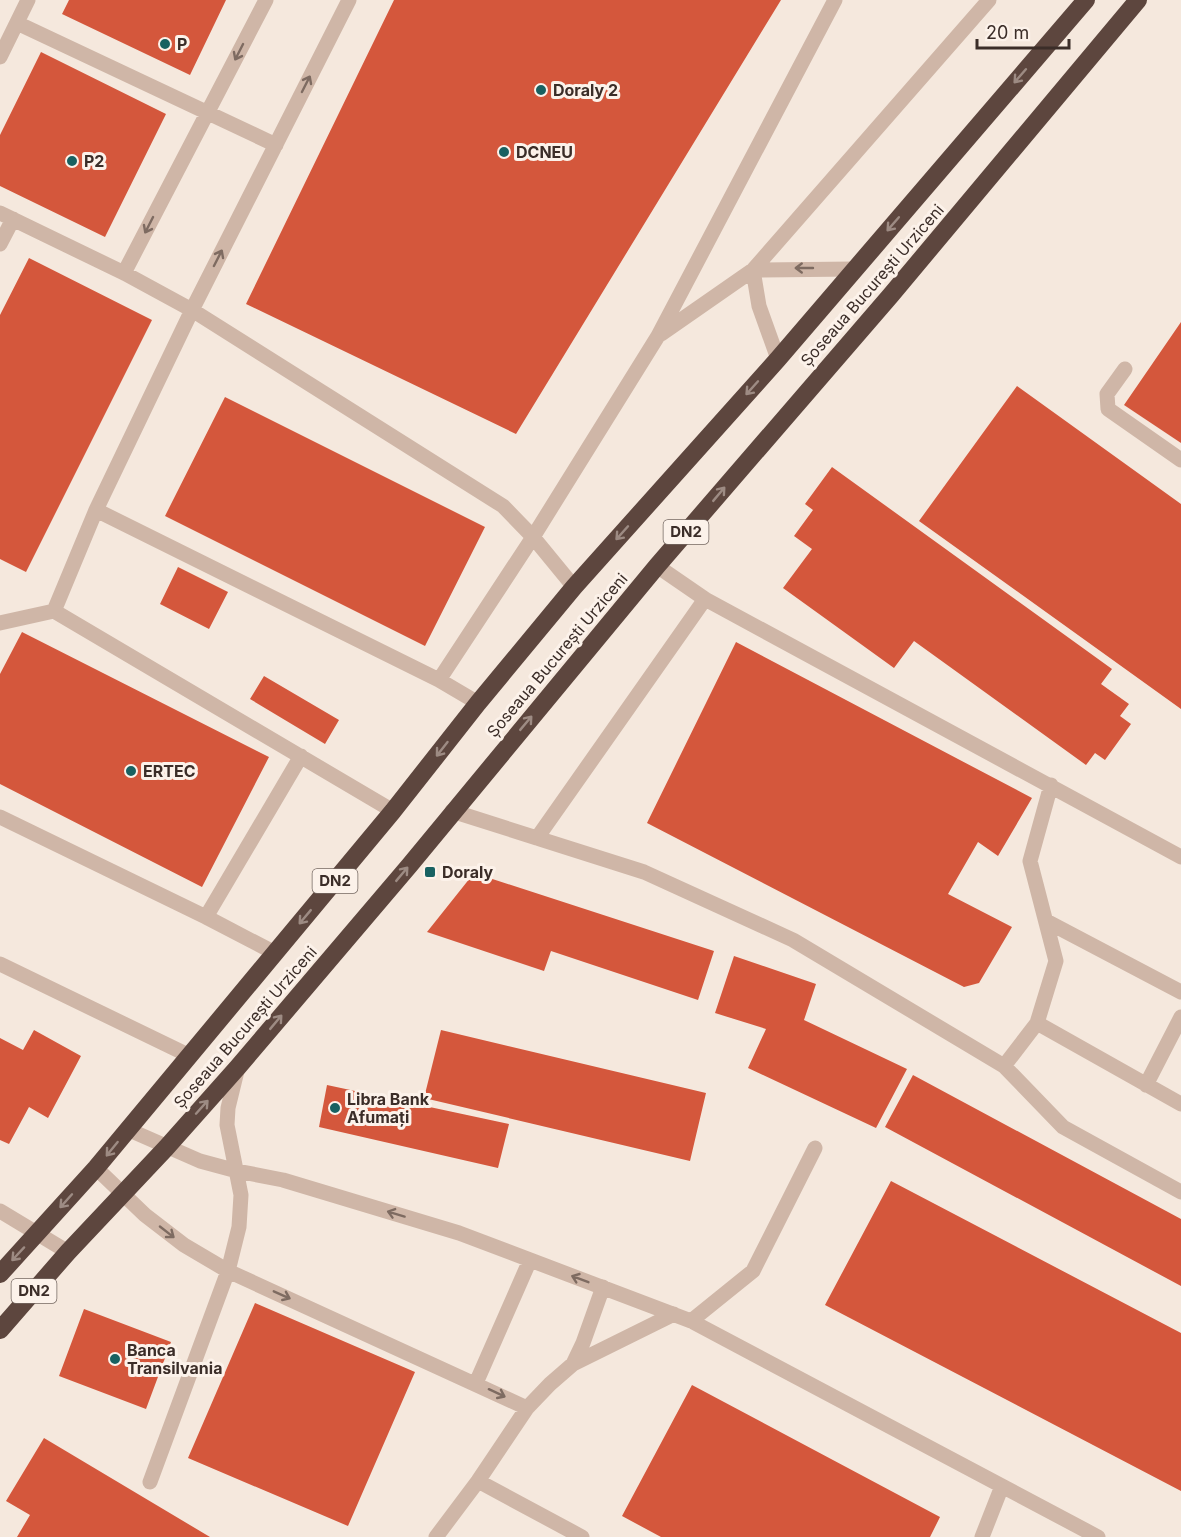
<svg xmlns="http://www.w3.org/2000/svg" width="1181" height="1537" font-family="Inter,sans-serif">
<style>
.building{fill:#d4573c}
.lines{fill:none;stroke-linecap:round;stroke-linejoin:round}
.minor{stroke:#cfb6a7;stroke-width:15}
.highway{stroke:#5d463e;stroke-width:18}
.oneway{stroke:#7e6b61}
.oneway2{stroke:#9d8b83}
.poi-dot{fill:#186161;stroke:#fcf2ea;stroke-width:2}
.labels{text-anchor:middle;stroke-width:6;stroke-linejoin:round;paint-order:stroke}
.shield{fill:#fcf2ea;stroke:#756862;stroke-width:1.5}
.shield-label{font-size:15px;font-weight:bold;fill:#3b2d28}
.poi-label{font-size:16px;font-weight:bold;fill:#3b2d28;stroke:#fcf2ea;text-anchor:start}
.street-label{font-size:16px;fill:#3b2d28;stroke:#fcf2ea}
</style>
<rect width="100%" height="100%" fill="#f5e8dd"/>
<!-- building -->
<path class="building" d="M69 0H226L190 75 62 14Z
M394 0H781L516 434 246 304Z
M41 52 166 114 105 237 0 186V135Z
M29 258 152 320 26 572 0 559V315Z
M1181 322V443L1124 405Z
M1017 386 1181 504V709L919 521Z
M225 397 485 527 425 646 165 516Z
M832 467 1112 669 1101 684 1129 704 1120 716 1131 724 1105 760 1095 753 1086 765 914 641 894 668 783 588 812 549 794 536 813 510 805 504Z
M178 567 228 592 209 629 160 604Z
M22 632 269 757 202 887 0 784V674Z
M736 642 1032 798 998 856 978 842 948 894 1012 927 979 983 964 987 647 823Z
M264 676 339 720 325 744 250 699Z
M474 873 714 951 698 1000 551 951 544 971 427 932Z
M734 956 816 984 804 1020 907 1069 876 1128 748 1068 766 1029 715 1013Z
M34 1030 81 1056 48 1118 29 1107 9 1144 0 1140V1038L23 1050Z
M441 1030 706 1093 690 1161 424 1098Z
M913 1075 1181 1219V1286L885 1127Z
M327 1085 509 1124 498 1168 319 1127Z
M891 1181 1181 1333V1491L825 1305Z
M255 1303 415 1372 348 1526 188 1458Z
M84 1309 171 1342 146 1409 59 1376Z
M692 1385 940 1517 930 1537H661L622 1516Z
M44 1438 210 1537H17L30 1515 6 1501Z"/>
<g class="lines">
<!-- minor -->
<path class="minor" d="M349 0 192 310 96 510 54 611 393 811
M17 23 276 145
M0 57 28 0
M0 213 124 273 192 310 503 506 533 537 574 587
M0 244 13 219
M124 273 266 0
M661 334 753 270 989 0
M778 359 759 306 753 270 854 269
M1125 369 1107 394 1108 409 1181 460
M96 510 439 680 478 703
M657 566 705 599 1181 857
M0 623 54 611
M439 680 533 537 658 336 835 0
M452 811 644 872 793 940 1004 1066 1063 1127 1181 1192
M0 817 206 917 301 756
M537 838 705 599
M206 917 275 953
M1046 921 1181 992
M0 964 190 1056
M1037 1023 1181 1104
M1004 1066 1037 1023 1056 961 1030 861 1051 785
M1146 1085 1181 1017
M127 1129 200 1161 237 1171 283 1180 459 1233 691 1321 1098 1537
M96 1168 145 1215 184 1245 228 1271 527 1408
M0 1211 68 1252
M691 1321 753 1271 815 1148
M573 1364 583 1343 603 1287
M476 1383 530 1260
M478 1481 582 1537
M150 1482 228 1271 239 1227 241 1195 227 1125 228 1108 238 1067
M436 1537 478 1481 527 1408 550 1384 573 1364 674 1314
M982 1537 1002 1486"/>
<!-- highway -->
<path class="highway" d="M0 1274 96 1168 393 811 478 703 574 587 778 359 1086 0
M0 1330 68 1252 166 1148 238 1067 409 866 657 566 891 295 1138 0"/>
</g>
<!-- one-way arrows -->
<defs><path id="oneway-shaft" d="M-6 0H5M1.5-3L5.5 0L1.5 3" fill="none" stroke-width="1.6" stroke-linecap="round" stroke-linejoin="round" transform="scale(1.5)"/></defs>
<g class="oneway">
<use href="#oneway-shaft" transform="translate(239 52) rotate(117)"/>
<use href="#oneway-shaft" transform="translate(306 84) rotate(-63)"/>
<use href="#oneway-shaft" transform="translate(149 225) rotate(117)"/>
<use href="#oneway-shaft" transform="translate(218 258) rotate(-63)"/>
<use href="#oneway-shaft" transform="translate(804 268) rotate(180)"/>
<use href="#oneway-shaft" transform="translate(396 1214) rotate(-163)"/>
<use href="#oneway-shaft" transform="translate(167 1232) rotate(38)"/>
<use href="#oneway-shaft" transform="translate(580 1279) rotate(-159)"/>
<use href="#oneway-shaft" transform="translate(282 1295) rotate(24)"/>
<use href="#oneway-shaft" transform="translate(497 1393) rotate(25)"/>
</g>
<g class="oneway2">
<use href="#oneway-shaft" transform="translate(1020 76) rotate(131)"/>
<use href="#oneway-shaft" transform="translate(893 224) rotate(131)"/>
<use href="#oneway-shaft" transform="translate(752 388) rotate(132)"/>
<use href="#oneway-shaft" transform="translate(719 494) rotate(-50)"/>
<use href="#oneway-shaft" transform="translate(622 533) rotate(132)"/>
<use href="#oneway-shaft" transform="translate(526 723) rotate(-50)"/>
<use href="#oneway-shaft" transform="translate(442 749) rotate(128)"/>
<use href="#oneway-shaft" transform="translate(402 874) rotate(-50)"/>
<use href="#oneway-shaft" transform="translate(305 917) rotate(130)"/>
<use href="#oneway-shaft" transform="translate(276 1022) rotate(-50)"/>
<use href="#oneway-shaft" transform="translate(202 1107) rotate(-48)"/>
<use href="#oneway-shaft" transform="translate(112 1149) rotate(129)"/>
<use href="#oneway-shaft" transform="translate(66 1201) rotate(132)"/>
<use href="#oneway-shaft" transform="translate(18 1254) rotate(133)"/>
</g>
<!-- markers -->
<g class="poi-dot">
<circle cx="165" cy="44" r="6"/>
<circle cx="541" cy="90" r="6"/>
<circle cx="504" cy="152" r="6"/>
<circle cx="72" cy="161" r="6"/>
<circle cx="131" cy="771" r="6"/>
<rect x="424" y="866" width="12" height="12" rx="3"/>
<circle cx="335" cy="1108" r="6"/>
<circle cx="115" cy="1359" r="6"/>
</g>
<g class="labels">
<!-- shield labels -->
<g class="shield">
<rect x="663.5" y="520" width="45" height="24" rx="4.5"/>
<rect x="312.5" y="869" width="45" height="24" rx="4.5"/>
<rect x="11.5" y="1279" width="45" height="24" rx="4.5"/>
</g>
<g class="shield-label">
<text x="686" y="537">DN2</text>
<text x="335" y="886">DN2</text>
<text x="34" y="1296">DN2</text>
</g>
<!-- poi labels -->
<g class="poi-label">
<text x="177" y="50">P</text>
<text x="553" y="96">Doraly 2</text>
<text x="516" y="158">DCNEU</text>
<text x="84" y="167">P2</text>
<text x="143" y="777">ERTEC</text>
<text x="442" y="878">Doraly</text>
<text x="347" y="1105">Libra Bank<tspan x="347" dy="18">Afumați</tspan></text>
<text x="127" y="1356">Banca<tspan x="127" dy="18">Transilvania</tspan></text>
</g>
<!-- street labels -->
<g class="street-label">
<text transform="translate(872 285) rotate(-49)" y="6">Șoseaua București Urziceni</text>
<text transform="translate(557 655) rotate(-50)" y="6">Șoseaua București Urziceni</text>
<text transform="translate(245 1027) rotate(-49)" y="6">Șoseaua București Urziceni</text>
</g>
</g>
<!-- scale -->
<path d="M977 39v9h92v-9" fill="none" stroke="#3b2d28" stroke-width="3"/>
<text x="986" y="39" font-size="18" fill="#3b2d28" stroke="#fcf2ea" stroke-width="4.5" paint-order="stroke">20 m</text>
</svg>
